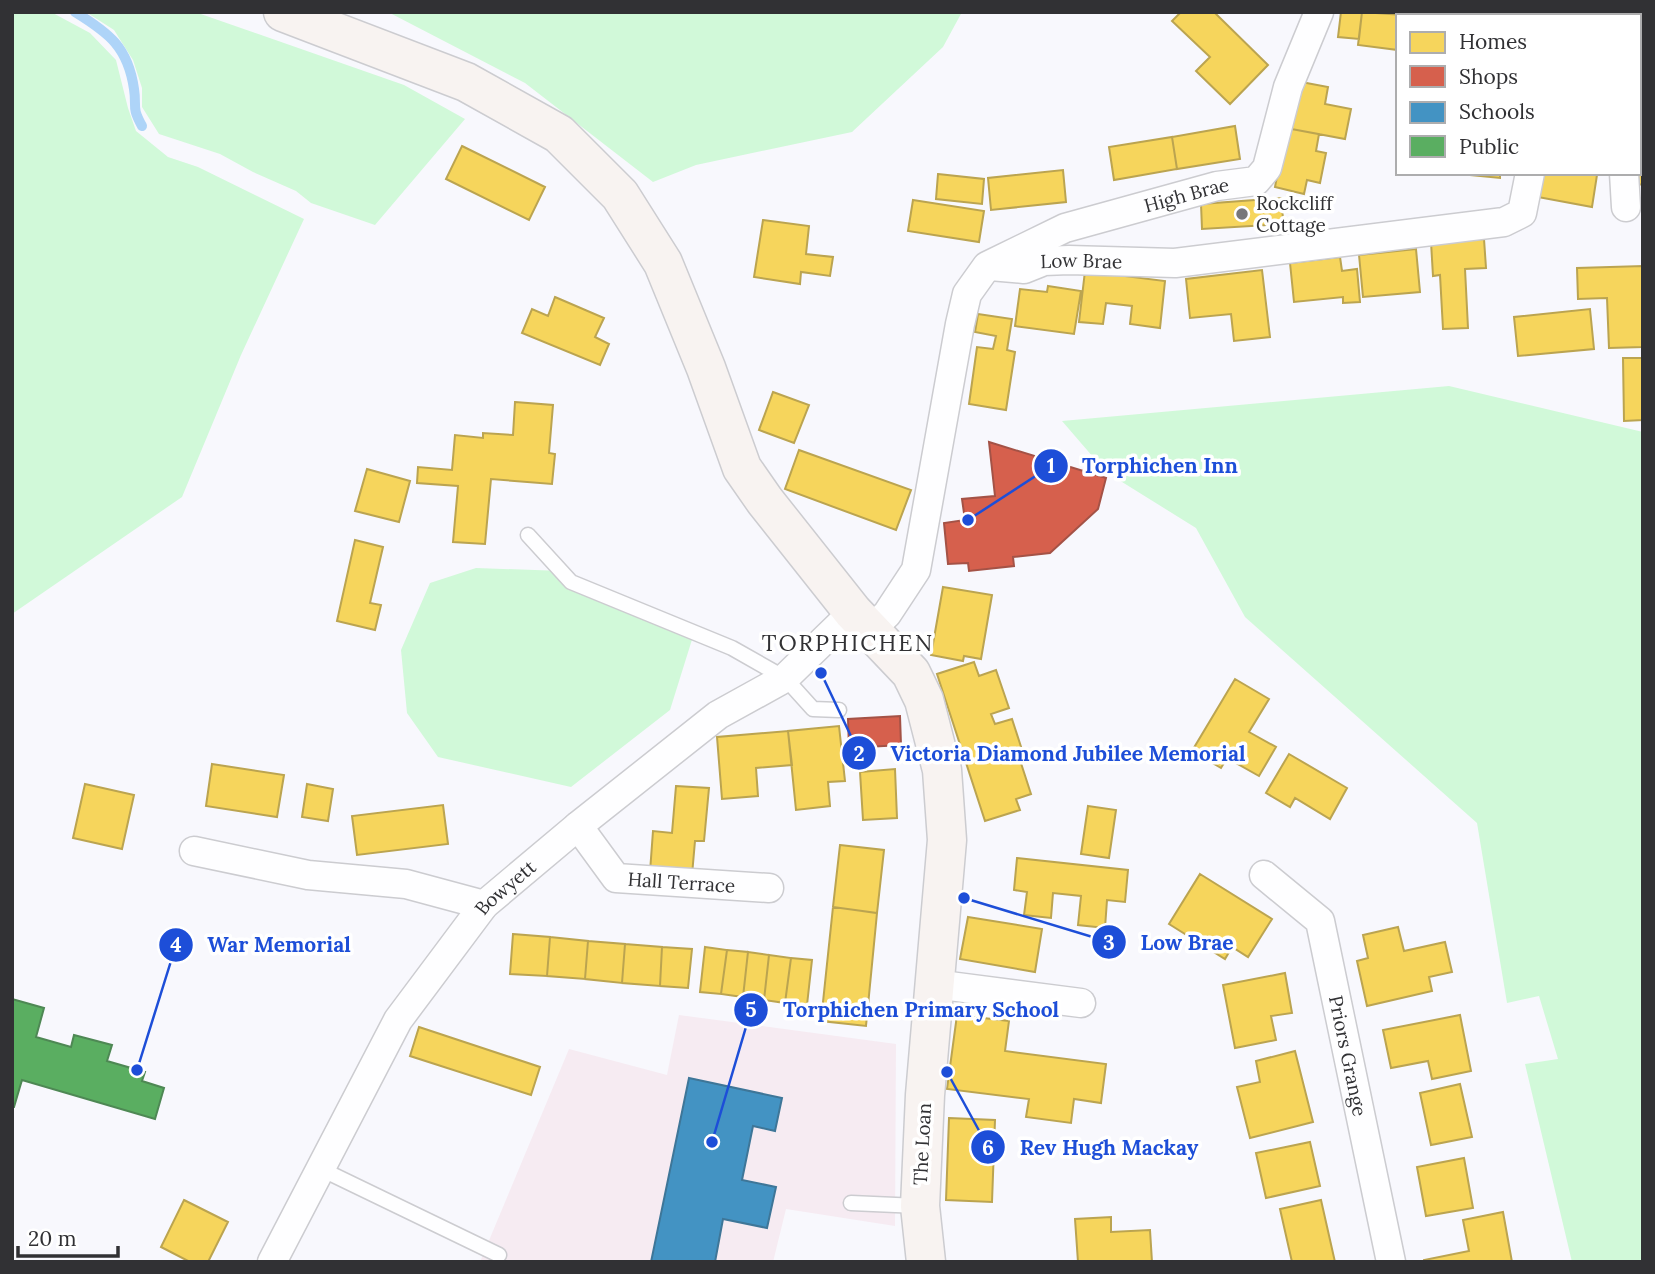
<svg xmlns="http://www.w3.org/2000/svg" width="1655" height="1274" font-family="Lora,serif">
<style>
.education{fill:#f6ebf2}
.green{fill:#d1f9d9}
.homes{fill:#f6d55c;stroke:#bba450;stroke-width:2}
.shops{fill:#d6604d;stroke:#a45246;stroke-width:2}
.schools{fill:#4393c3;stroke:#3e7698;stroke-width:2}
.public{fill:#5aae61;stroke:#4e8854;stroke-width:2}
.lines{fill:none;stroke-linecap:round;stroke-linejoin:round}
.stream{stroke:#aed4f8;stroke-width:10}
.lane-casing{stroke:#ccccd0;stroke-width:17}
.street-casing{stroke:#ccccd0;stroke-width:31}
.secondary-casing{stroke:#ccccd0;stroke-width:41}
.lane{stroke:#fefeff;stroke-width:14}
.street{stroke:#fefeff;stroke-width:28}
.secondary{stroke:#f8f3f1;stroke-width:38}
.poi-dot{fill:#77777a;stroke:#fff;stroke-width:2.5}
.labels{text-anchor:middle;stroke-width:7;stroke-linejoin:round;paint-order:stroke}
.street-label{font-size:19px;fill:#313134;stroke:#fff}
.poi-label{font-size:19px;fill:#313134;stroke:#fff;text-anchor:start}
.quarter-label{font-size:23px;letter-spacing:2px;fill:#313134;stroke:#fff}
.leader{fill:none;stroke:#1d4ed8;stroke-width:2.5}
.callout-dot{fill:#1d4ed8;stroke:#fff;stroke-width:2.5}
.mark-label{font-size:21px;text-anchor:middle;font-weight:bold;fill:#fff}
.callout-label{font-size:21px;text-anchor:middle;font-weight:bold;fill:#1d4ed8;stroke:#fff;stroke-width:7;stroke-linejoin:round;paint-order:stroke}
</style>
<rect width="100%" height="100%" fill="#f8f8fd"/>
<!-- education -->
<path class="education" d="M679 1015 896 1044 895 1226 786 1209 773 1262H480L569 1049 667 1075Z"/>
<!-- green -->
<path class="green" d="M12 12H51L90 33 116 60 128 108 136 131 168 157 198 167 304 219 241 355 182 497 12 614Z
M86 12H195L404 85 465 119 375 225 311 203 296 191 253 172 220 154 159 134 142 107V88L133 60 114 30Z
M388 12H962L943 47 852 132 696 165 653 182 525 83Z
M1449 386 1643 432V1262H1572L1525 1064 1558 1059 1539 996 1507 1003 1477 823 1245 617 1196 528 1106 472 1062 421Z
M476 568 562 571 695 630 670 710 571 787 438 757 407 713 401 650 430 583Z"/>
<!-- homes -->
<path class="homes" d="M1181 12H1214L1268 65 1230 104 1196 71 1210 57 1172 21Z
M1341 12H1362L1359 39 1338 37Z
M1362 12 1403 15 1398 16V50L1358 45Z
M1403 12H1405L1431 16H1403Z
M1296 81 1328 87 1325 104 1351 109 1345 139 1286 128Z
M1235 126 1240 159 1177 169 1172 137Z
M1286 128 1319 134 1316 151 1326 153 1320 183 1307 180 1304 194 1275 187Z
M1172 137 1177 169 1114 180 1109 147Z
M462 146 545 187 529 220 446 179Z
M1643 148V185L1633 183 1636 173H1639Z
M1063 170 1066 202 991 210 988 178Z
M1449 173H1500V178Z
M1531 173 1597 175 1592 207 1527 195Z
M938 174 984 179 982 204 936 199Z
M1282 198 1283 224 1202 229 1201 204Z
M913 200 984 211 979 242 908 231Z
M763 220 809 226 806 254 833 257 830 276 801 272 800 284 754 277Z
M1484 239 1486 268 1465 269 1468 328 1443 329 1440 275 1433 276 1431 242Z
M1416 249 1420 292 1363 297 1359 255Z
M1340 257 1342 271 1357 269 1360 302 1343 303V297L1294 302 1290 263Z
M1643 266V347L1609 348 1607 298 1578 299 1577 268Z
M1262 270 1270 337 1234 341 1231 314 1190 318 1186 279Z
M1085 271 1165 281 1160 328 1130 324 1132 306 1106 303 1103 324 1079 322Z
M1048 286 1081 291 1074 334 1015 326 1020 289 1047 292Z
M555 297 604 318 595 337 609 344 600 365 522 333 532 309 548 316Z
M1590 309 1594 349 1518 356 1514 317Z
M978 314 1012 319 1007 350 1015 352 1006 410 969 404 977 347 993 349 996 336 975 332Z
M1623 358H1643V420L1624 421Z
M773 392 809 405 794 443 759 430Z
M515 402 553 405 549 453 555 454 552 484 491 479 485 544 453 542 458 486 417 483 418 467 452 470 455 435 483 438V433L513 435Z
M799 450 911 490 896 530 785 489Z
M367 469 410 481 399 522 355 511Z
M355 540 383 547 370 603 381 605 375 630 337 621Z
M943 587 992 595 981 659 964 656 963 661 931 655Z
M974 662 979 676 996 670 1009 708 991 714 995 724 1012 719 1023 753 1018 754 1031 794 1016 799 1020 810 985 821 937 674Z
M1235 679 1269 699 1249 732 1276 747 1259 776 1227 758 1221 768 1192 751Z
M839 726 845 781 828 782 830 806 796 810 788 731Z
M788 731 792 765 756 768 758 796 722 799 717 737Z
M1289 754 1347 788 1330 819 1295 798 1290 807 1266 793Z
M212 764 284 775 277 817 206 806Z
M895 769 897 818 863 820 860 772Z
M85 784 134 795 122 849 73 838Z
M307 784 333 789 328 821 302 817Z
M676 786 709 788 704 841H695L692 875 650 872 653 831 672 833Z
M443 805 448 844 357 855 352 816Z
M1088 806 1116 810 1109 858 1081 854Z
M840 845 884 850 877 913 833 907Z
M1017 858 1128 870 1125 902 1107 900 1105 928 1078 925 1081 896 1053 893 1051 918 1024 915 1027 892 1014 890Z
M1200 874 1272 919 1248 957 1232 947 1225 959 1169 924Z
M833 907 877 913 866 1026 821 1021Z
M968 917 1042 929 1035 972 960 959Z
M1398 927 1404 951 1445 942 1452 972 1429 977 1432 991 1367 1006 1357 961 1368 958 1363 935Z
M513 934 550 937 547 976 510 974Z
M550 937 588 941 585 979 547 976Z
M588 941 625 944 622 983 585 979Z
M625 944 662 947 660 986 622 983Z
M662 947 692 949 688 988 660 986Z
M705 947 727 950 721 994 700 992Z
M727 950 748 952 743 997 721 994Z
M748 952 769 955 764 1000 743 997Z
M769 955 791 958 785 1003 764 1000Z
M791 958 812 960 807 1005 785 1003Z
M1285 973 1292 1013 1271 1016 1276 1040 1235 1048 1223 985Z
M957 1015 1009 1021 1005 1051 1106 1064 1101 1103 1074 1099 1071 1123 1026 1117 1029 1099 947 1089Z
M1460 1015 1471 1071 1432 1079 1428 1061 1391 1068 1383 1030Z
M419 1027 540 1067 531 1095 410 1056Z
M1295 1051 1313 1122 1250 1138 1237 1087 1260 1082 1256 1061Z
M1460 1084 1472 1137 1431 1145 1420 1093Z
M949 1118 995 1120 992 1202 946 1200Z
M1310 1142 1320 1186 1266 1198 1256 1153Z
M1464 1158 1473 1208 1426 1216 1417 1167Z
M184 1200 228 1222 208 1262H190L161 1247Z
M1321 1200 1335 1262H1292L1280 1209Z
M1503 1212 1512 1262H1424V1260L1469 1251 1463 1220Z
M1111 1217V1232L1150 1230 1152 1262H1078L1075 1219Z"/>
<!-- shops -->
<path class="shops" d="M989 442 1106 478 1098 509 1050 553 1013 557 1014 566 969 571 968 563 948 564 944 523 965 520 962 499 995 496Z
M900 716 901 745 849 748 848 719Z"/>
<!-- schools -->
<path class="schools" d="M689 1078 782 1098 775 1131 753 1126 742 1180 776 1187 767 1228 723 1219 715 1262H651Z"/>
<!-- public -->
<path class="public" d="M12 999 44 1008 36 1037 71 1047 74 1035 112 1045 107 1061 145 1072 142 1081 164 1088 155 1119 22 1080 14 1107H12Z"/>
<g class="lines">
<!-- stream -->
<path class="stream" d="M75 12C109 33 128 47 134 89 137 108 131 106 142 126"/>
<!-- lane casing -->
<g class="lane-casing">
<path id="lane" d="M528 535 571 582 732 648 785 678 813 709 839 710
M321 1169 499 1255
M851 1203 918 1206"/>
</g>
<!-- street casing -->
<g class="street-casing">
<g id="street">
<path d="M1639 67 1643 51"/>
<path d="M1624 173 1626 207"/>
<path id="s1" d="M990 266 1024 269 1044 261 1069 260 1175 263 1504 222 1522 213 1530 173"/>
<path id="s2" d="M870 630 887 614 916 570 960 324 967 294 987 266 1065 228 1217 186 1256 181 1267 168 1288 87 1319 12"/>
<path id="s3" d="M578 826 616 878 769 888"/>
<path d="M194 851 308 875 406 884 484 905"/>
<path id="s4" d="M1264 875 1320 921 1391 1262"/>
<path d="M934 984 1081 1003"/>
<path id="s5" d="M272 1262 398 1020 484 905 578 826 718 715 785 678 853 612"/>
</g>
</g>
<!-- secondary casing -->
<g class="secondary-casing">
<path id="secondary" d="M283 12 466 82 559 134 620 195 663 263 706 368 742 468 765 501 853 612 911 673 924 700 942 770 947 840 925 1095 920 1206 926 1262"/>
</g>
<!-- lane -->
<use href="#lane" class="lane"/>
<!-- street -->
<use href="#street" class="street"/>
<!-- secondary -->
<use href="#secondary" class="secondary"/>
</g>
<!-- markers -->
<circle class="poi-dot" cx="1242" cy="214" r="7"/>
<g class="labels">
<!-- street labels -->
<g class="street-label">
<text dy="7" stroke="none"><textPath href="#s2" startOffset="604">High Brae</textPath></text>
<text dy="7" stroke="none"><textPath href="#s1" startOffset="93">Low Brae</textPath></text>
<text dy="7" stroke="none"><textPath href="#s3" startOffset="130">Hall Terrace</textPath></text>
<text dy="7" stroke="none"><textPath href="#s5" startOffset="444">Bowyett</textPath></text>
<text dy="7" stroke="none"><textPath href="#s4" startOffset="210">Priors Grange</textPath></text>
<text transform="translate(922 1144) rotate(-87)" y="7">The Loan</text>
</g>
<!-- poi labels -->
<g class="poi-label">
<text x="1256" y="210">Rockcliff<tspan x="1256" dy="22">Cottage</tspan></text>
</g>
<!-- quarter labels -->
<g class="quarter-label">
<text x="848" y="651">TORPHICHEN</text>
</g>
</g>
<!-- callouts -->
<path class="leader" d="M968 520L1051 466M821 673L859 753M964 898L1109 942M137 1070L176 945M712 1142L751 1010M947 1072L988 1147"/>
<g class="callout-dot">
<circle cx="968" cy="520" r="7"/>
<circle cx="821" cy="673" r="7"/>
<circle cx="964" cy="898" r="7"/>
<circle cx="137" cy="1070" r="7"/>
<circle cx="712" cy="1142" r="7"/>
<circle cx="947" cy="1072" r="7"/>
<circle cx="1051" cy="466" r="18"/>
<circle cx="859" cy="753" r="18"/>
<circle cx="1109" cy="942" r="18"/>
<circle cx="176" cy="945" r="18"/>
<circle cx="751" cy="1010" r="18"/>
<circle cx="988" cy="1147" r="18"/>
</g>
<g class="mark-label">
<text x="1051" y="473">1</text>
<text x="859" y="761">2</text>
<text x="1109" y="950">3</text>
<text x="176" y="952">4</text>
<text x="751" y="1017">5</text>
<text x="988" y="1155">6</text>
</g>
<g class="callout-label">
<text x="1160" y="473">Torphichen Inn</text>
<text x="1068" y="761">Victoria Diamond Jubilee Memorial</text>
<text x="1187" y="950">Low Brae</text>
<text x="279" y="952">War Memorial</text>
<text x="921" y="1017">Torphichen Primary School</text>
<text x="1109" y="1155">Rev Hugh Mackay</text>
</g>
<!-- border -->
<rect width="1655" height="1274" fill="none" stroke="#313134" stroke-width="28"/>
<!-- legend -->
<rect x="1396" y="14" width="245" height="161" fill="#ffffff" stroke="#adadae" stroke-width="2"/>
<rect x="1410" y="32" width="35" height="21" fill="#f6d55c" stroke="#adadae" stroke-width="2"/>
<text x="1459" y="49" font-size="21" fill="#313134">Homes</text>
<rect x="1410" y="66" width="35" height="21" fill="#d6604d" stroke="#adadae" stroke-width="2"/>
<text x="1459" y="84" font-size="21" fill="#313134">Shops</text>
<rect x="1410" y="102" width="35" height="21" fill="#4393c3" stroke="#adadae" stroke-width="2"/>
<text x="1459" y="119" font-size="21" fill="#313134">Schools</text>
<rect x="1410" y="136" width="35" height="21" fill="#5aae61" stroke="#adadae" stroke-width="2"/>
<text x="1459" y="154" font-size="21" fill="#313134">Public</text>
<!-- scale -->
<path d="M18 1246v10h100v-10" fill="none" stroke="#313134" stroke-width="3.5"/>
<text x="28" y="1246" font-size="21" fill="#313134" stroke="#ffffff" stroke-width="5" paint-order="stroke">20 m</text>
</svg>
